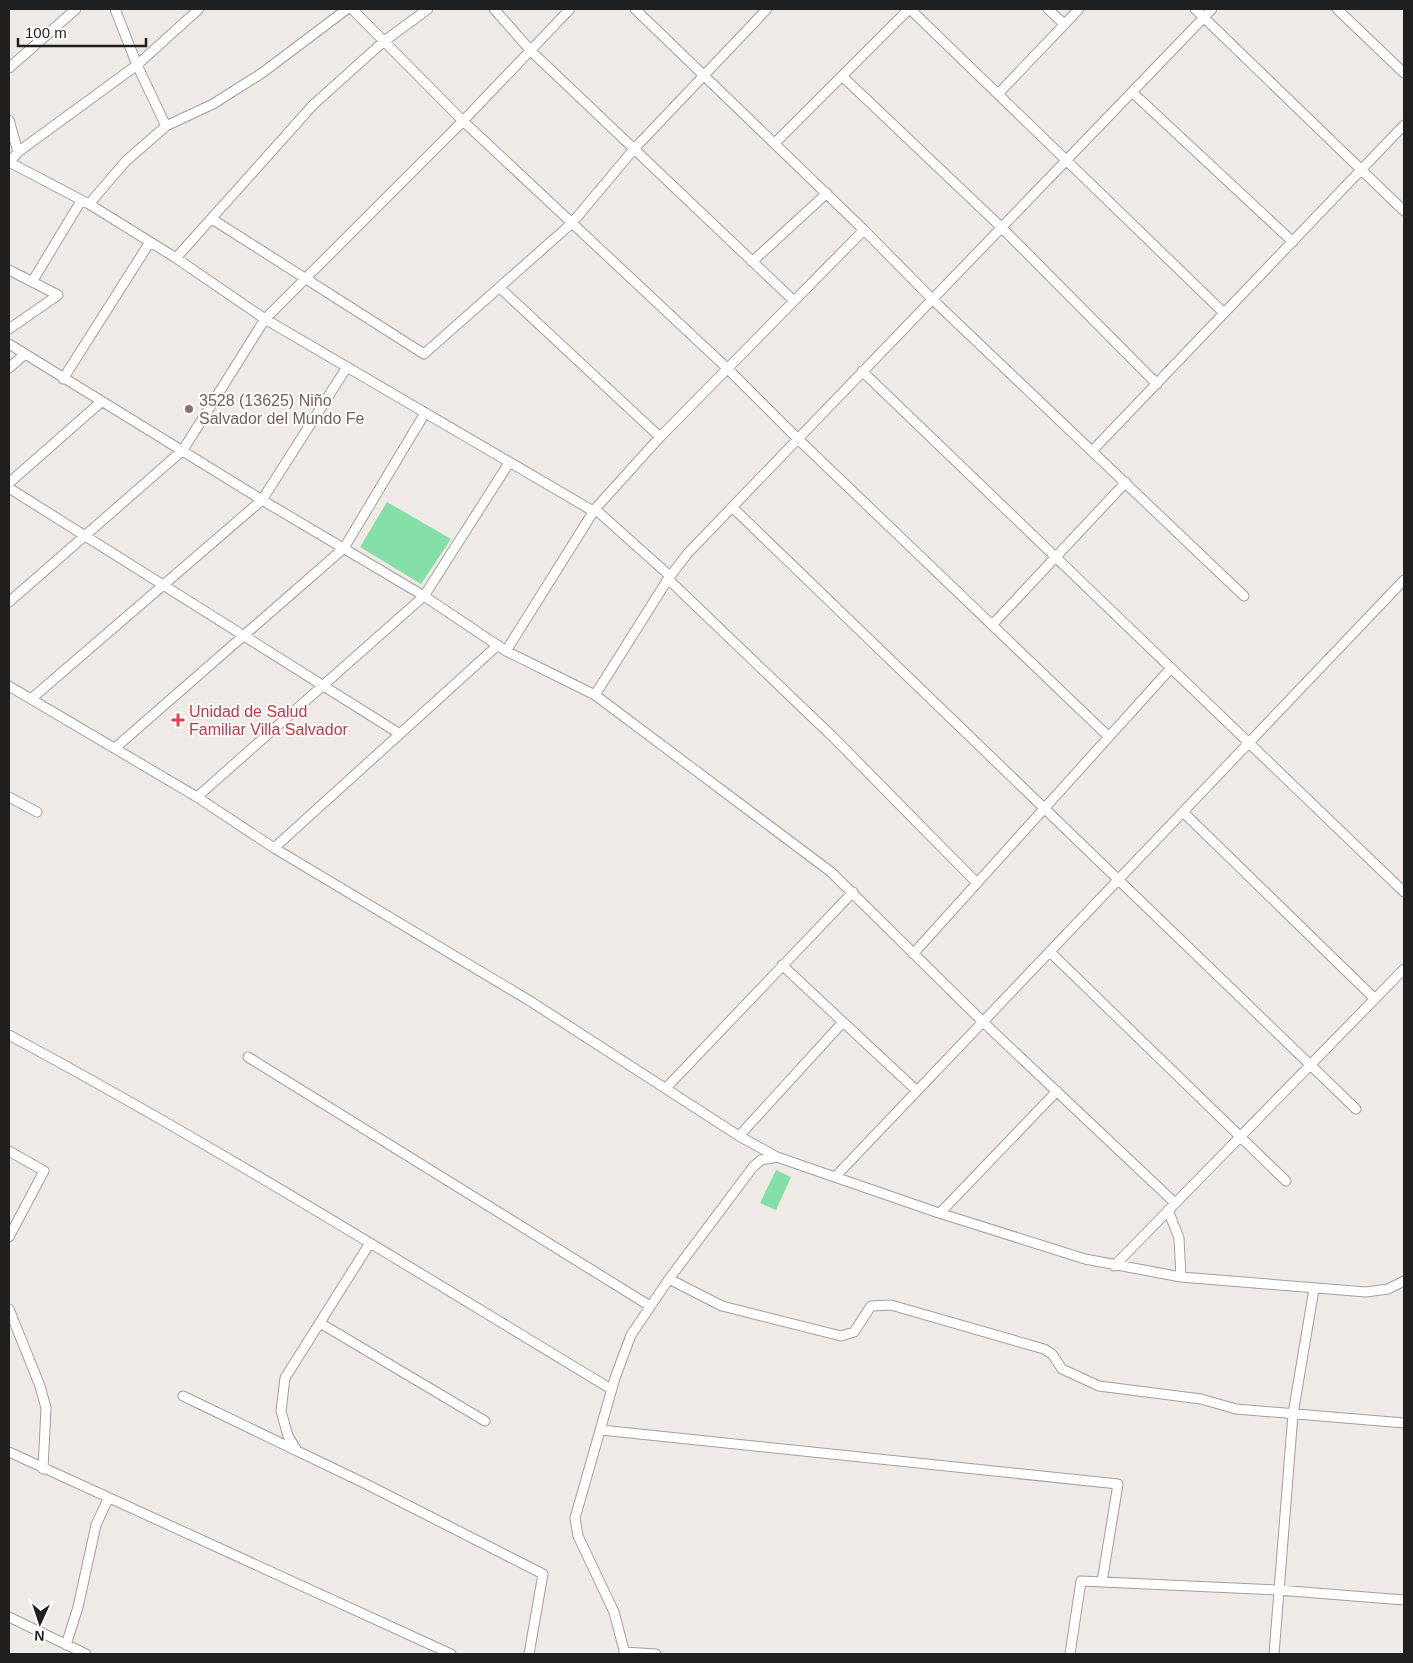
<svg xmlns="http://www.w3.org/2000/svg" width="1413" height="1663" font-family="Arial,sans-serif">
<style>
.pitch{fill:#84dea8}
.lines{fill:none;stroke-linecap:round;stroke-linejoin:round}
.street-casing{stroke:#a0a0a0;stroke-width:11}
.street{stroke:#fff;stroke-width:9}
.education-dot{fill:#8d6e63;stroke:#fff;stroke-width:2}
.health-dot{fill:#e0444e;stroke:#fff;stroke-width:2}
.labels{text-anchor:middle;stroke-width:4;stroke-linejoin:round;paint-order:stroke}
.education-label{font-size:16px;fill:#785e54;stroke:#fff;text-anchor:start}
.health-label{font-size:16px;fill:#be3a42;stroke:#fff;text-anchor:start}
</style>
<rect width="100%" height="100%" fill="#efeae5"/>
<!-- pitch -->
<path class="pitch" d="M387 502 451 539 421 584 360 547Z
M776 1170 791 1177 776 1210 760 1203Z"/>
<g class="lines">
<!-- street casing -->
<g class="street-casing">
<path id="street" d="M115 9 137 65 166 126
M352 9 463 121 728 369 798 439 1109 737
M494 9 531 51 794 301
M635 9 864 230 932 299 1244 596
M910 9 1224 313
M1048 9 1064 24
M1195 9 1404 211
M1337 9 1404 73
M9 68 76 9
M842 76 1001 227 1157 384
M1132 92 1293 242
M998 94 1079 9
M9 120 18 152
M775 143 909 9
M9 162 89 204 176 258 265 319 593 511
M9 163 18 152 137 65 199 9
M89 204 126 161 166 126 213 104 262 73 347 9
M212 219 424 354 572 223 634 149 767 9
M176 258 313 105 383 42 428 9
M752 262 827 193
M9 270 58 295 9 329
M32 282 81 201
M500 288 660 437
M9 344 262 500 424 596 506 651 595 695 831 872 983 1022 1175 1203
M9 368 25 354
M862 371 1404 892
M63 379 150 242
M1093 450 1404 125
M9 483 101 402
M9 488 400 734
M732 507 1356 1109
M595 509 670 576
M668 579 833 737 977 883
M9 602 183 450 265 319 463 121 570 9
M992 625 1126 482
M506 651 595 509 660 437 864 230
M9 686 197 797 274 848 530 1001 739 1136 777 1157 936 1212 1085 1259 1181 1277 1366 1292 1388 1289 1404 1281
M595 695 668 579 688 553 1212 9
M31 699 262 500 347 367
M115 748 344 548 425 413
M9 797 37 812
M197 797 424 596 509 463
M1183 812 1375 999
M274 848 498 645
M1050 952 1286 1181
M913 954 1171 668
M782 965 917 1091
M9 1035C214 1145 412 1269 611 1389
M248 1057 650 1306
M666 1088 853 892
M739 1136 843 1022
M9 1151 44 1171 9 1237
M835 1177 1404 580
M1168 1210 1179 1238 1181 1277
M940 1213 1057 1091
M1114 1266 1404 969
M669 1279 722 1306 841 1336 854 1332 871 1306 891 1305 1044 1349 1052 1354 1062 1369 1099 1386 1201 1399 1236 1409 1404 1423
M9 1309 40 1386 46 1408 43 1469
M320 1323 485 1421
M183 1396 366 1484 543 1574 529 1654
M601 1430 1118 1484 1102 1582
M296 1449 288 1436 281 1411 285 1378 370 1243
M9 1452 451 1654
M9 1617 86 1654
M66 1645 78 1607 96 1525 108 1499
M624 1652 656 1654
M625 1654 614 1612 578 1536 575 1518 615 1378 631 1335 669 1279 753 1167 761 1160 777 1157
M1070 1654 1081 1581 1278 1590 1404 1600
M1274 1654 1293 1414 1314 1289"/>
</g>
<!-- street -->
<use href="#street" class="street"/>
</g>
<!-- markers -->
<circle class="education-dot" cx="189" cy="409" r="5"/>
<path class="health-dot" d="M175.5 712.5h5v5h5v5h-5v5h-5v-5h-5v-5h5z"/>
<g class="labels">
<!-- education labels -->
<g class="education-label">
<text x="199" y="406">3528 (13625) Niño<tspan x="199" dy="18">Salvador del Mundo Fe</tspan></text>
</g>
<!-- health labels -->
<g class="health-label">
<text x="189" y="717">Unidad de Salud<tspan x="189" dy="18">Familiar Villa Salvador</tspan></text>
</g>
</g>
<!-- border -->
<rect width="1413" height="1663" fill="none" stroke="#1f1f1f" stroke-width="20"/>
<!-- north arrow -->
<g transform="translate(40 1623) rotate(183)" stroke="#ffffff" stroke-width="4" paint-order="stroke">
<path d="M0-4L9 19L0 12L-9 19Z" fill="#1f1f1f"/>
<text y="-8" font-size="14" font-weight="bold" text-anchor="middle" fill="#1f1f1f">N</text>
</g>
<!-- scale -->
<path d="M18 38v8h128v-8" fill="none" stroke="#1f1f1f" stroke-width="2.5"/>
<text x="25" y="38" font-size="15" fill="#1f1f1f" stroke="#ffffff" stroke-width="4" paint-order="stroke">100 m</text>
</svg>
